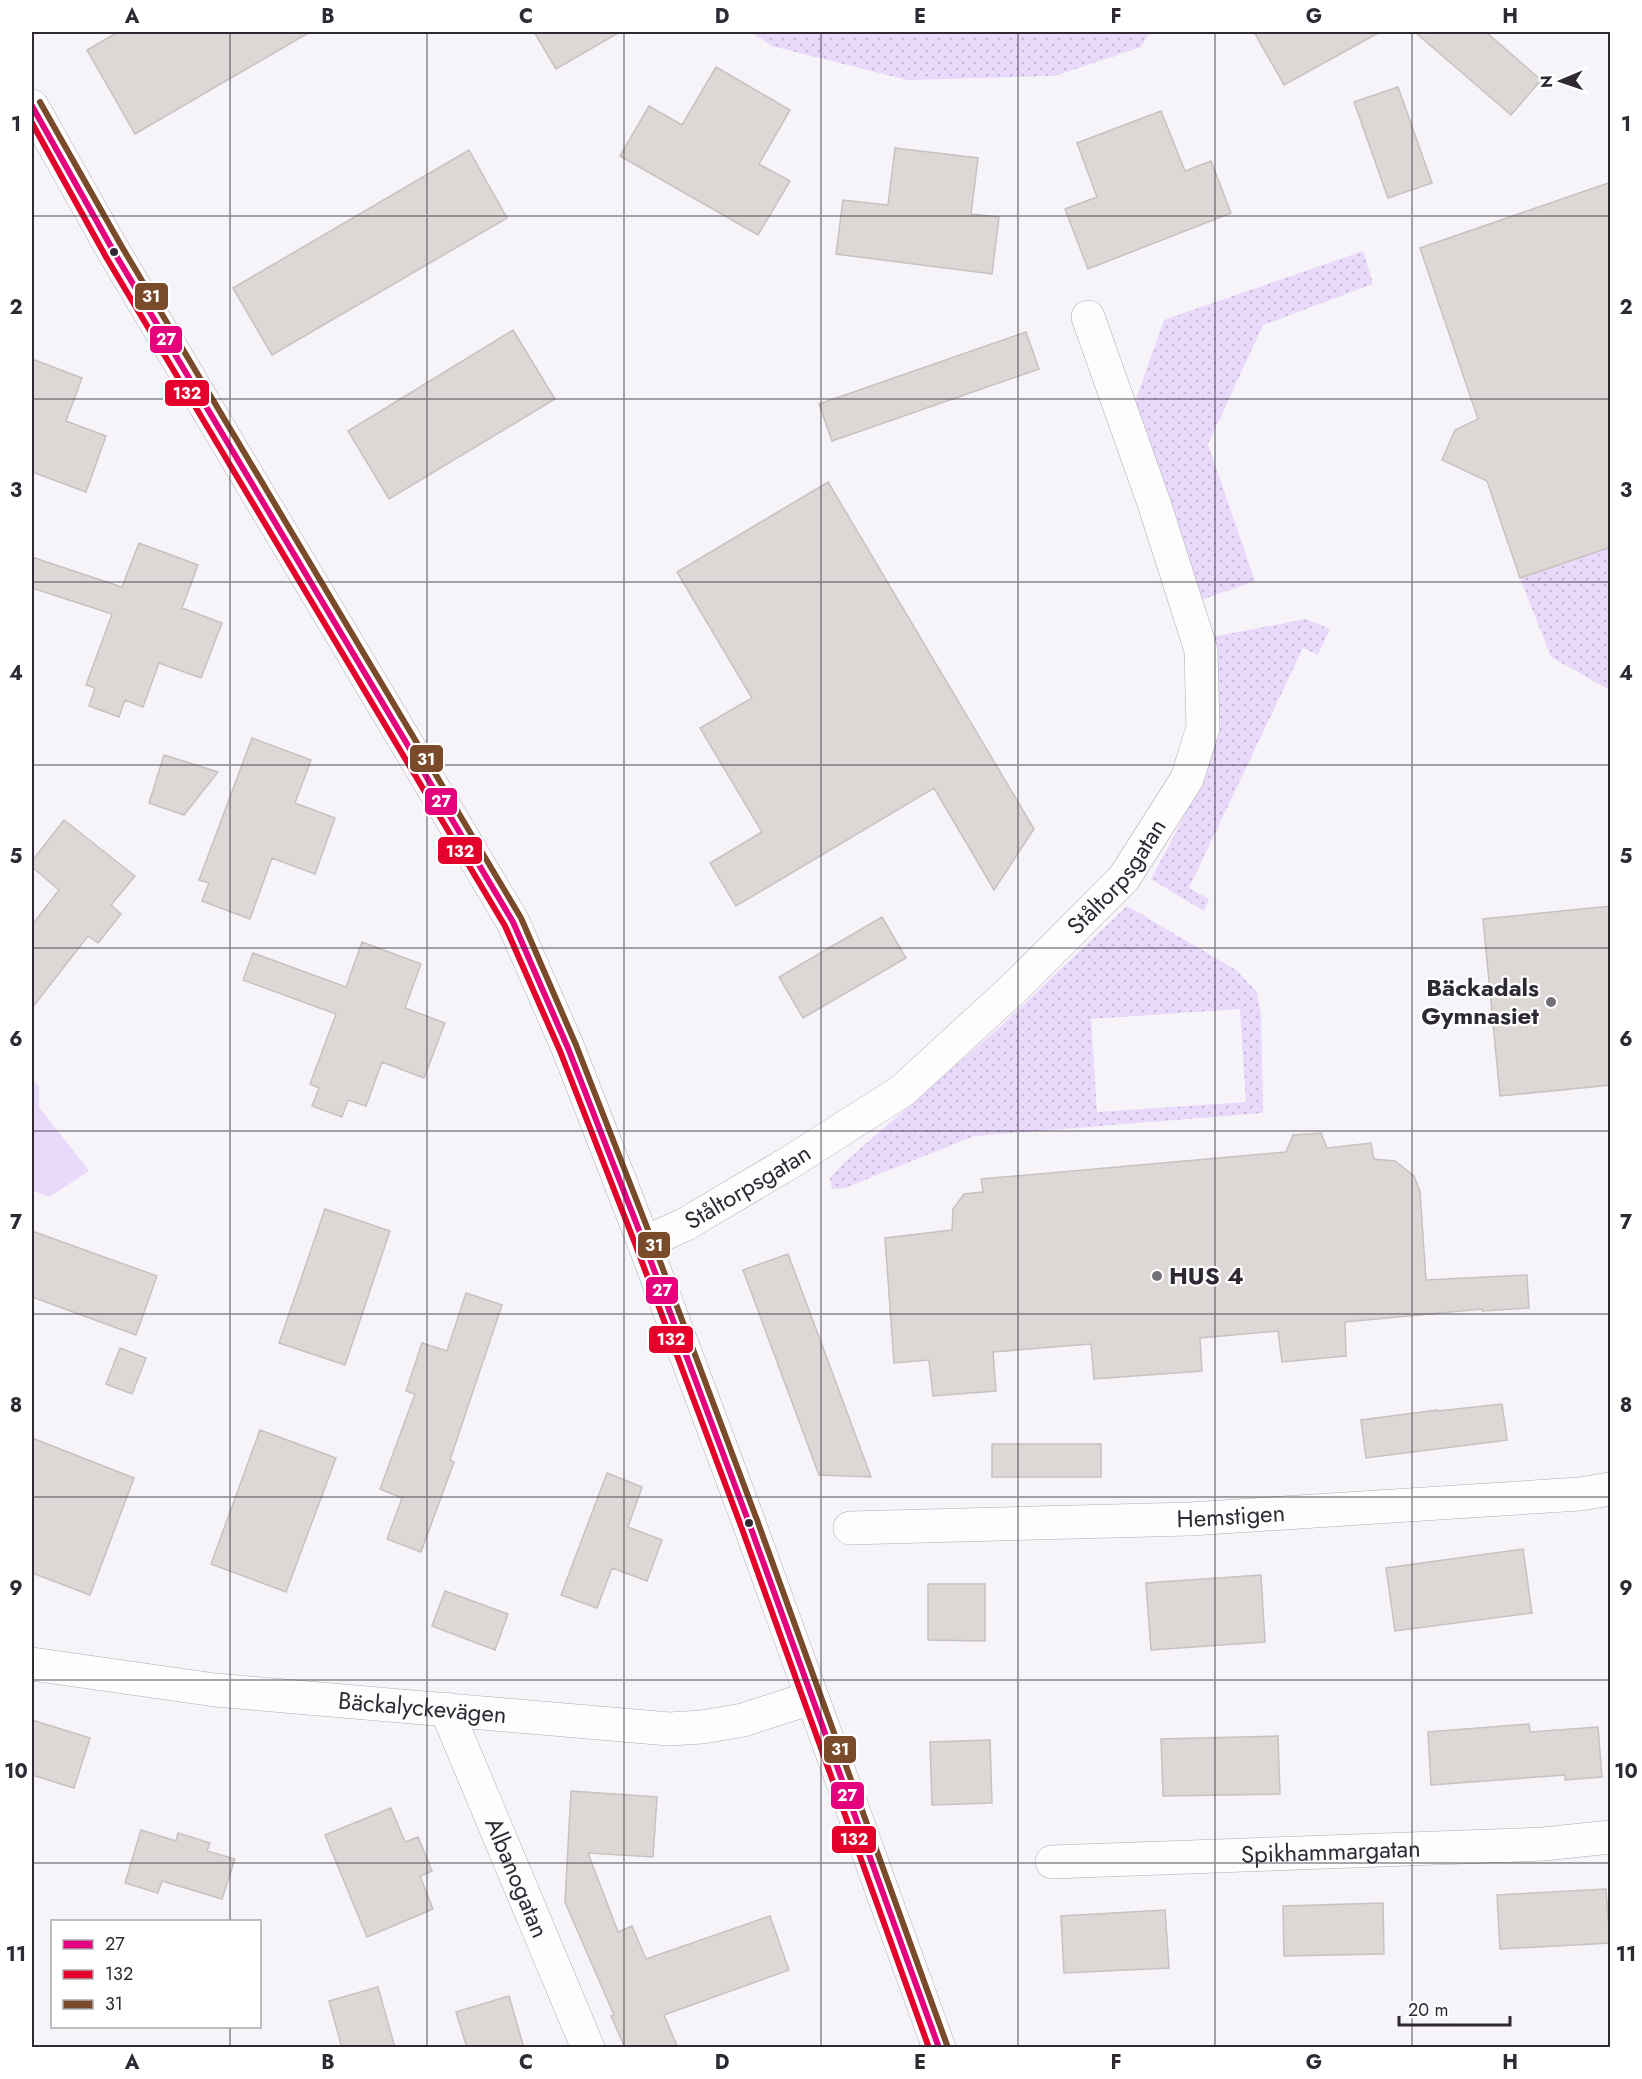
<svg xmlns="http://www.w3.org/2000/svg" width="1642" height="2079" font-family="Jost,sans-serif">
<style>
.grass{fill:url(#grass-dots);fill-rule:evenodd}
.park{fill:#e9d9fa}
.building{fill:#ddd8d6;stroke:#c7c2c0;stroke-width:1.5}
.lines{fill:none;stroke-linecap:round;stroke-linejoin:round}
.street-casing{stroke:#b1adb4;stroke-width:34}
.secondary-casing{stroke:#b1adb4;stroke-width:34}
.street{stroke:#fefdfe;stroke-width:33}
.secondary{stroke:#fefdfe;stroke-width:33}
.bus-1-casing{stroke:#fff;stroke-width:10}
.bus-2-casing{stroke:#fff;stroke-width:10}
.bus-3-casing{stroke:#fff;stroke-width:10}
.bus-1{stroke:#e5007d;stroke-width:6}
.bus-2{stroke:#e4002b;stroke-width:6}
.bus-3{stroke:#7a4b2a;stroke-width:6}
.grid{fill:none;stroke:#2e2933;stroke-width:1.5;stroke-opacity:0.55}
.bus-dot{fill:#2e2933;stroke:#fff;stroke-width:2}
.poi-dot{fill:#747078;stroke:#fff;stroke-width:2}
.labels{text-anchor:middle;stroke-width:4.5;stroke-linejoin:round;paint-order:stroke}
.street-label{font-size:24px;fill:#2e2933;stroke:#fff}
.poi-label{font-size:24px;font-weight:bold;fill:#2e2933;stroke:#fff;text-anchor:end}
.line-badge{stroke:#fff;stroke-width:2}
.badge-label{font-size:16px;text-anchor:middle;font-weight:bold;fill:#fff}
.neatline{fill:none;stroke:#2e2933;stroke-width:2}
.grid-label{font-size:20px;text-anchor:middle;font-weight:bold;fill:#2e2933}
</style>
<defs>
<pattern id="grass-dots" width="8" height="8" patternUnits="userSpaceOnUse" patternTransform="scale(1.5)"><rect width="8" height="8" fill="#e9d9fa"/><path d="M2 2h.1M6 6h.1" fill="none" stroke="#c8bad7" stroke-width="1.8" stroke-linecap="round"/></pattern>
</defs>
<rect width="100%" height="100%" fill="#f6f3f9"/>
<!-- grass -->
<path class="grass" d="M751 32H1150L1141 47 1055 76 907 80 772 46Z
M1363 251 1373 284 1263 325 1208 444 1255 581 1201 600 1135 402 1164 320Z
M1610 547V690L1551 657 1520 578Z
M1306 619 1330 629 1318 655 1303 648 1189 888 1209 899 1204 911 1151 879C1177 830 1217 763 1219 707 1220 683 1216 661 1212 637Z
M1127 906 1236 970 1256 991 1261 1012 1263 1113 974 1136 845 1188 832 1189 830 1178 845 1162 1002 1025ZM1240 1009 1246 1102 1097 1112 1091 1019Z"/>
<!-- park -->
<path class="park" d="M32 1080 39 1086V1107L89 1171 49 1197 32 1190Z"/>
<!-- building -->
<path class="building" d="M118 32H310L135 134 87 50Z
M534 32H620L556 69Z
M1254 32H1380L1284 85Z
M1415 32H1486L1541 80 1511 115Z
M716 67 790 110 759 164 790 181 758 235 620 156 649 106 682 125Z
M1398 87 1432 183 1388 198 1354 102Z
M1161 111 1185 171 1211 161 1231 213 1088 269 1065 209 1097 197 1077 143Z
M895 148 978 158 971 214 999 217 992 274 836 254 843 200 888 205Z
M469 150 507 218 272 355 233 288Z
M1611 182V547L1520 578 1487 481 1442 460 1455 430 1478 419 1420 248Z
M513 330 555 399 389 499 348 431Z
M1026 332 1039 369 832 441 819 404Z
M32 359 82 378 66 421 106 436 86 492 32 472Z
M828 482 1034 829 994 890 934 788 736 906 710 863 762 832 700 728 752 698 677 572Z
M139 543 198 565 182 608 222 623 201 678 159 663 143 707 125 700 119 717 89 706 95 688 86 685 112 614 32 588V557L122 587Z
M252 738 311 760 295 803 335 818 315 874 272 858 250 919 202 901 209 883 199 880Z
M164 755 218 772 184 815 149 803Z
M64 820 135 876 111 905 121 914 98 943 88 936 32 1008V925L59 890 32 867V861Z
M1611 906V1085L1500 1096 1483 919Z
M882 917 906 958 803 1018 779 977Z
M362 942 421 964 405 1008 445 1023 424 1078 382 1062 366 1106 348 1100 342 1117 312 1106 319 1088 310 1084 336 1014 243 980 253 953 346 987Z
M1321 1133 1327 1148 1371 1143 1374 1159 1395 1161 1414 1176 1420 1192 1426 1280 1527 1275 1529 1308 1482 1311V1309L1345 1322 1346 1356 1282 1362 1278 1331 1200 1338 1202 1371 1094 1379 1091 1344 993 1352 996 1391 933 1396 929 1360 894 1363 885 1238 952 1230 953 1209 964 1194 983 1192 981 1179 1286 1152 1293 1135Z
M325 1209 390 1231 345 1365 279 1343Z
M32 1231 157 1276 136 1335 32 1297Z
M788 1254 831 1369 871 1477 819 1475 743 1270Z
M466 1293 502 1305 450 1460 454 1462 421 1552 387 1539 402 1498 380 1489 415 1394 406 1391 422 1343 447 1351Z
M120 1348 146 1358 132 1394 106 1384Z
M1502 1404 1507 1440 1366 1458 1361 1420 1437 1410 1438 1411Z
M260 1430 336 1458 286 1592 211 1564Z
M32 1438 134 1478 90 1595 32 1573Z
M992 1444H1101V1477H992Z
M607 1473 642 1487 628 1527 662 1540 647 1581 612 1568 597 1608 561 1595Z
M1523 1549 1532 1613 1395 1631 1386 1568Z
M1261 1575 1265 1642 1151 1650 1146 1583Z
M928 1584H985V1641L928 1640Z
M445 1591 508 1614 495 1650 432 1626Z
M32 1720 90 1738 74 1788 32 1775Z
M1529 1724 1530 1732 1598 1727 1602 1777 1565 1780V1775L1431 1785 1428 1732Z
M1278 1736 1280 1794 1163 1796 1161 1739Z
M990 1740 992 1803 932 1805 930 1742Z
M571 1791 657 1797 653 1857 588 1853 618 1932 632 1926 646 1959 770 1916 789 1970 664 2015 678 2048H625L611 2016 614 2015 565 1902Z
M391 1808 405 1842 418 1837 432 1871 420 1876 433 1909 367 1937 325 1835Z
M141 1830 176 1841 178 1833 210 1843 207 1851 235 1859 222 1899 162 1881 158 1893 125 1883Z
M1606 1889 1610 1943 1500 1949 1497 1895Z
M1383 1903 1384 1954 1284 1956 1283 1906Z
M1165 1910 1169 1968 1064 1973 1061 1916Z
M378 1987 395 2048H342L329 2001Z
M509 1996 524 2048H467L456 2012Z"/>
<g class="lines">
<!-- street casing -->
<g class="street-casing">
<g id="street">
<path id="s1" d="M644 1243 686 1224 792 1161 902 1091 1012 990 1124 878 1187 779 1203 728 1201 650 1154 503 1088 317"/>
<path id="s2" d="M850 1528 1190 1519 1580 1494 1610 1489"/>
<path id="s3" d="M32 1664 215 1690 669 1729 702 1727 743 1720 811 1698"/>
<path id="s4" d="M446 1709 588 2048"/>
<path id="s5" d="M1052 1862 1544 1844 1610 1837"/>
</g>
</g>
<!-- secondary casing -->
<g class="secondary-casing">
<path id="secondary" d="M32 106 114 252 513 922 568 1048 644 1243 749 1523 939 2048"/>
</g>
<!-- street -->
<use href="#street" class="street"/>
<!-- secondary -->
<use href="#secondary" class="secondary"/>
<!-- bus-1 casing -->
<g class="bus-1-casing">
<path id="bus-1" d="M32 106 114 252 513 922 568 1048 644 1243 749 1523 939 2048"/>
</g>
<!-- bus-2 casing -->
<g class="bus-2-casing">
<path id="bus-2" d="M32 123 106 257 505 926 560 1051 636 1246 741 1526 929 2048"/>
</g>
<!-- bus-3 casing -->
<g class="bus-3-casing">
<path id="bus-3" d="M40 102 122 247 521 918 576 1045 652 1240 757 1520 947 2045"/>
</g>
<!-- bus-1 -->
<use href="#bus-1" class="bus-1"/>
<!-- bus-2 -->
<use href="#bus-2" class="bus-2"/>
<!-- bus-3 -->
<use href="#bus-3" class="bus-3"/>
</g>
<!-- grid -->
<path class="grid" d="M230 32V1922M427 32V2048M624 32V2048M821 32V2048M1018 32V2048M1215 32V2048M1412 32V2048M32 216H1610M32 399H1610M32 582H1610M32 765H1610M32 948H1610M32 1131H1610M32 1314H1610M32 1497H1610M32 1680H1610M32 1863H1610M230 2026V2048"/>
<!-- markers -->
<g class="bus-dot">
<circle cx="114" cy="252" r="5"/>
<circle cx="749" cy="1523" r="5"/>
</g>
<g class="poi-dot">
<circle cx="1551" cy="1002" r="6"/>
<circle cx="1157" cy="1276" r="6"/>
</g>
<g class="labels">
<!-- street labels -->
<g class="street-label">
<text dy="8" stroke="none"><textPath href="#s1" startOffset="604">Ståltorpsgatan</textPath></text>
<text dy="8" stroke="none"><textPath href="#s1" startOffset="118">Ståltorpsgatan</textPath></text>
<text dy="8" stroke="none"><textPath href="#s2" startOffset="381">Hemstigen</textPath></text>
<text dy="8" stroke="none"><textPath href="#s3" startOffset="393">Bäckalyckevägen</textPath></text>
<text dy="8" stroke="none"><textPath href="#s5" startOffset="279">Spikhammargatan</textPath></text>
<text dy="8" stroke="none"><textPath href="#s4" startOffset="183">Albanogatan</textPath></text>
</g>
<!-- poi labels -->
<g class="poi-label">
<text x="1539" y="996">Bäckadals<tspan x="1539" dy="28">Gymnasiet</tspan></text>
<text x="1169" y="1284" text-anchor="start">HUS 4</text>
</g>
</g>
<g class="line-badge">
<rect x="134" y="282" width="35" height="29" rx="6" fill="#7a4b2a"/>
<rect x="149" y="325" width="34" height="29" rx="6" fill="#e5007d"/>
<rect x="164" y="379" width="46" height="28" rx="6" fill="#e4002b"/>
<rect x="409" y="744" width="35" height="29" rx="6" fill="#7a4b2a"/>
<rect x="424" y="787" width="34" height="29" rx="6" fill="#e5007d"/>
<rect x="437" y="836" width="46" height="29" rx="6" fill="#e4002b"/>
<rect x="637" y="1231" width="34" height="28" rx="6" fill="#7a4b2a"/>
<rect x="645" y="1276" width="34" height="29" rx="6" fill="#e5007d"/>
<rect x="648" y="1325" width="46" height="29" rx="6" fill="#e4002b"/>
<rect x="823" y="1735" width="34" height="29" rx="6" fill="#7a4b2a"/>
<rect x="830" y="1781" width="35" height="29" rx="6" fill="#e5007d"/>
<rect x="831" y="1825" width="46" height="29" rx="6" fill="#e4002b"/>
</g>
<g class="badge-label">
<text x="151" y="302">31</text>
<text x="166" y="345">27</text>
<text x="187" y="399">132</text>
<text x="426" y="765">31</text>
<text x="441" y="807">27</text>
<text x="460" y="857">132</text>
<text x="654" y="1251">31</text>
<text x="662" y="1296">27</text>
<text x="671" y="1345">132</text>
<text x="840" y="1755">31</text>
<text x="847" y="1801">27</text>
<text x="854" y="1845">132</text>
</g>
<!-- border -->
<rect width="1642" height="2079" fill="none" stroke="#ffffff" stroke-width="66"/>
<!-- legend -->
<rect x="51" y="1920" width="210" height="108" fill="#ffffff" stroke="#aba9ad" stroke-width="1.5"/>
<rect x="63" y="1940" width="30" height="9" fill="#e5007d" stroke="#aba9ad" stroke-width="1.5"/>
<text x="105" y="1950" font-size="18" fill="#2e2933">27</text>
<rect x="63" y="1970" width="30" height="9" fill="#e4002b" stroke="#aba9ad" stroke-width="1.5"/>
<text x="105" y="1980" font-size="18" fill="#2e2933">132</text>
<rect x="63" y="2000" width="30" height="9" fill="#7a4b2a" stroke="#aba9ad" stroke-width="1.5"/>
<text x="105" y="2010" font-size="18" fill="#2e2933">31</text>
<!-- north arrow -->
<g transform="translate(1561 81) rotate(268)" stroke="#ffffff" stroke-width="4.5" paint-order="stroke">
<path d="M0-4.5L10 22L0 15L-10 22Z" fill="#2e2933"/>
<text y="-9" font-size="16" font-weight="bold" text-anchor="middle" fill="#2e2933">N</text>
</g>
<!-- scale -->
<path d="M1399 2016v9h111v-9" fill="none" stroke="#2e2933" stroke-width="3"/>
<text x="1408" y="2016" font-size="18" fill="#2e2933" stroke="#ffffff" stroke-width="4.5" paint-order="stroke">20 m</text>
<rect x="33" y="33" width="1576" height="2013" class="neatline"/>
<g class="grid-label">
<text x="132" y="23">A</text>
<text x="328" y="23">B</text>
<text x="526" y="23">C</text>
<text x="722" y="23">D</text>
<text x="920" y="23">E</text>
<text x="1116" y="23">F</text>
<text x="1314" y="23">G</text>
<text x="1510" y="23">H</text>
<text x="16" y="131">1</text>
<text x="1626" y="131">1</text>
<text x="16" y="314">2</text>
<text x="1626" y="314">2</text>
<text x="16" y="497">3</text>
<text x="1626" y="497">3</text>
<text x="16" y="680">4</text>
<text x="1626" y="680">4</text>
<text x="16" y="863">5</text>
<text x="1626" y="863">5</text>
<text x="16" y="1046">6</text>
<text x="1626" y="1046">6</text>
<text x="16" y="1229">7</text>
<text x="1626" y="1229">7</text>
<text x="16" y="1412">8</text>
<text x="1626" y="1412">8</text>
<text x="16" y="1595">9</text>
<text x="1626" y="1595">9</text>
<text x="16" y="1778">10</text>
<text x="1626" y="1778">10</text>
<text x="16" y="1961">11</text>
<text x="1626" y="1961">11</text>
<text x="132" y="2069">A</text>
<text x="328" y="2069">B</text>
<text x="526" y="2069">C</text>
<text x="722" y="2069">D</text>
<text x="920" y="2069">E</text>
<text x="1116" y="2069">F</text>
<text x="1314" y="2069">G</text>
<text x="1510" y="2069">H</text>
</g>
</svg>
